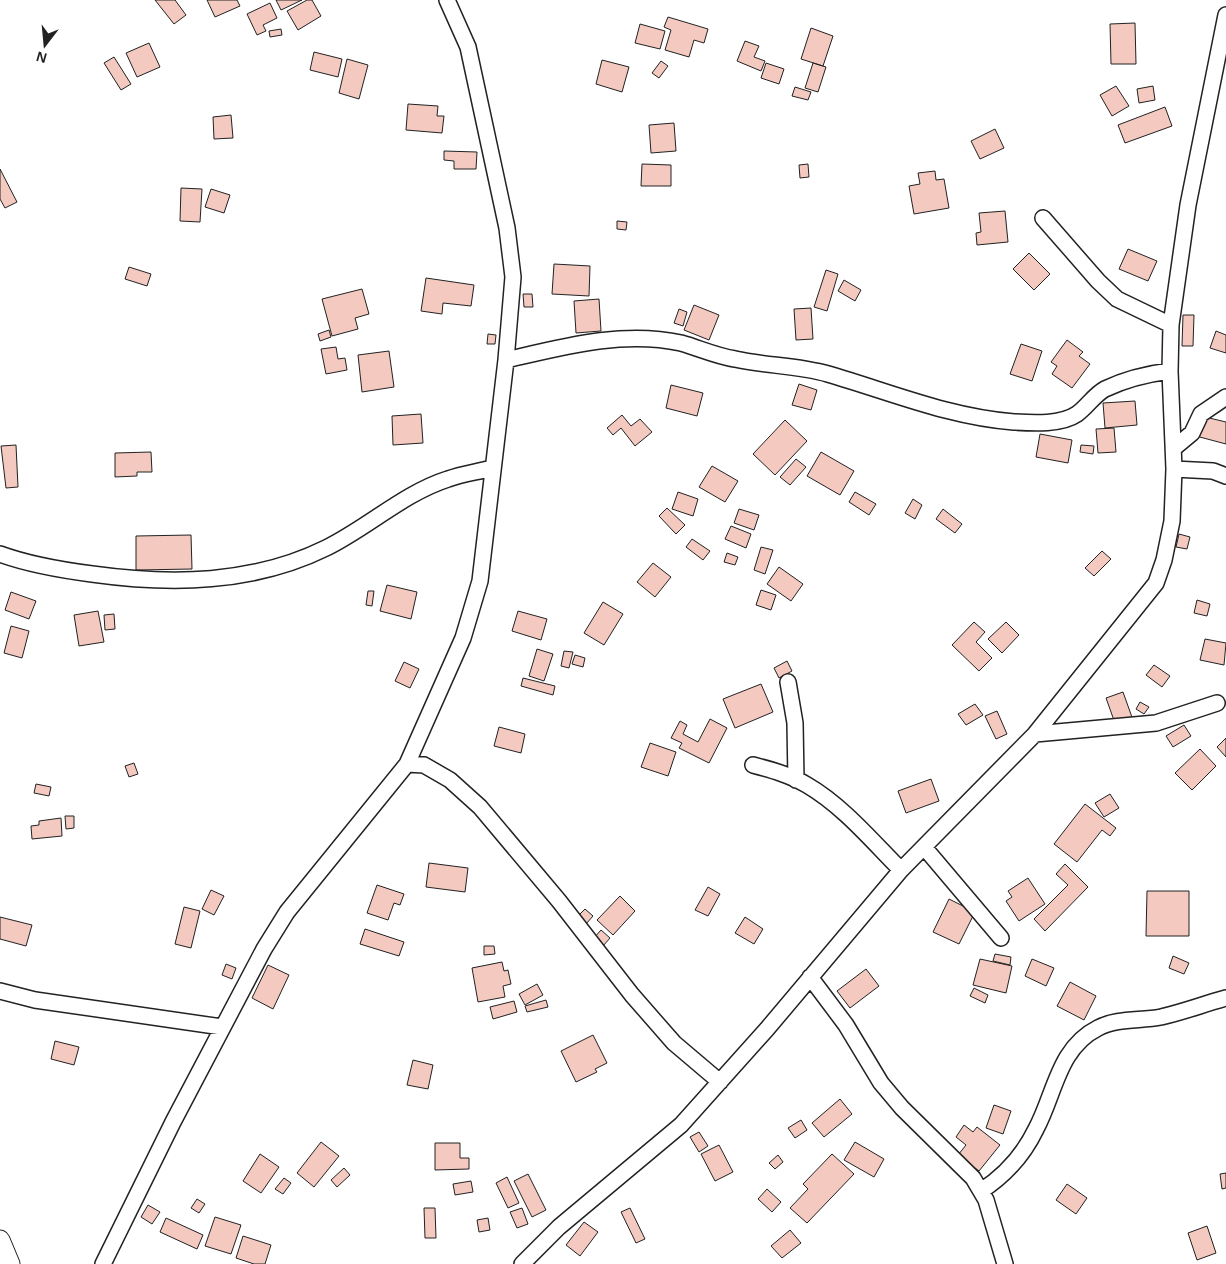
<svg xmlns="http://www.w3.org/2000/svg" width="1226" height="1264" font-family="Arial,sans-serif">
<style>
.building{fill:#f3c9c0;stroke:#222}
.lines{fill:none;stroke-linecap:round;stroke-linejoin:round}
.minor-casing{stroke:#222;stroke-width:18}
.major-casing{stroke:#222;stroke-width:21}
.minor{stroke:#fff;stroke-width:15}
.major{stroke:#fff;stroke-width:19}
</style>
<rect width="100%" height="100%" fill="#fff"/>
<!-- building -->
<path class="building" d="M155 0H175L186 15 174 24Z
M207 0H237L240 6 215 17Z
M276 0H302L281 10Z
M307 0H312L321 16 298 30 287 11Z
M270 3 277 18 263 25 266 31 257 35 247 14Z
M668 17 708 29 704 43 694 40 689 57 665 50 671 30 664 27Z
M1135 23 1136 64H1111L1110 24Z
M640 24 665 31 660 49 635 43Z
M811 28 833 36 823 66 801 59Z
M281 29 282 35 270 37 269 31Z
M745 41 759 46 754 57 765 61 761 71 737 61Z
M149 43 160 67 137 77 126 53Z
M314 52 342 59 338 77 310 70Z
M114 57 131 84 121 90 104 63Z
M347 59 368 65 359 99 339 93Z
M602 60 629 67 622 92 596 84Z
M661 61 668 66 659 78 652 73Z
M766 63 784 69 779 84 761 78Z
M813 63 826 67 818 92 805 88Z
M1116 86 1129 106 1112 116 1100 95Z
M1153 86 1155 100 1139 103 1137 89Z
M795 87 811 92 808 100 792 96Z
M408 104 438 106 437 116H444L442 133 406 130Z
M1165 107 1172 126 1125 143 1118 125Z
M231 115 233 138 214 139 213 117Z
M674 123 676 151 651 153 649 125Z
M995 129 1004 148 980 159 971 141Z
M444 151 477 152 476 169H454V161L444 160Z
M642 164 671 165V186H641Z
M808 164 809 177 800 178 799 165Z
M0 169 17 202 5 208 0 199Z
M935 171 936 180 944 179 949 208 914 214 909 186 920 184 918 173Z
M181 188 202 189 200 222 180 221Z
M211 189 230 195 224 213 205 207Z
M1005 211 1008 242 977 245 976 233 981 232 979 213Z
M617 221 627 222 626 230 617 229Z
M1128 249 1157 261 1148 281 1119 269Z
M1029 253 1050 274 1034 290 1013 269Z
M554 264 590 266 589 296 552 294Z
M129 267 151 274 147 286 125 279Z
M826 270 838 274 827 311 814 307Z
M426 278 474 285 471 306 443 303 442 314 421 311Z
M844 280 861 290 855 301 838 291Z
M362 289 369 314 355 318 358 329 332 336 322 299Z
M523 294H532L533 307H524Z
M599 299 601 331 576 333 574 301Z
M694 305 719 315 709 340 684 330Z
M811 308 813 339 796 340 794 309Z
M679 309 687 312 683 326 674 323Z
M1183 315H1194L1193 346H1182Z
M329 330 331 337 320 341 318 334Z
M1216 331 1226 335V353L1210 348Z
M488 334 496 335 495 344H487Z
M1067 340 1083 352 1079 356 1090 364 1072 388 1052 374 1057 366 1051 362Z
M1021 344 1042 351 1032 381 1010 374Z
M336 347 338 359 345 358 347 370 326 374 321 349Z
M389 351 394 387 362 392 358 355Z
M799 384 817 390 811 410 792 405Z
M671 385 703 393 697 416 666 408Z
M1135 401 1137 425 1105 428 1103 403Z
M421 414 423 443 393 445 392 416Z
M622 415 631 426 640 419 652 432 635 446 621 428 613 435 607 428Z
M1201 416 1226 422V444L1196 436Z
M785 420 807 441 775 475 753 454Z
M1114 428 1116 452 1098 453 1096 429Z
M1040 434 1072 440 1068 463 1036 457Z
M16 445 18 487 6 488 1 446Z
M1081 445 1094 446 1093 454 1080 452Z
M151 452 152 472H137V476L115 477V453Z
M821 452 854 471 840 495 807 476Z
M796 459 806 467 790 485 780 477Z
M712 466 738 481 725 502 699 487Z
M678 492 698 499 693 516 672 509Z
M855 492 876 504 869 515 849 502Z
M913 499 922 505 915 519 905 513Z
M667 508 685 525 676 534 659 516Z
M739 509 759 515 754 530 734 523Z
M943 509 962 524 955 533 936 519Z
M731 526 751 534 746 548 725 539Z
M1179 534 1190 537 1187 549 1176 547Z
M191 535 192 569 136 570V536Z
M692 539 710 551 703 560 686 547Z
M761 547 773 550 765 574 754 570Z
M1102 551 1111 559 1094 576 1085 568Z
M727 553 738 557 735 565 724 562Z
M653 563 671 577 655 597 637 582Z
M779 567 803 584 791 601 767 584Z
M387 585 417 592 411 619 380 611Z
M761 590 776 595 771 610 756 605Z
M368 591H374L372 606 366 605Z
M11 592 36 601 29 619 5 610Z
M1197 600 1210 604 1207 616 1194 613Z
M603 602 623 614 604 645 584 633Z
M98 611 104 642 79 646 74 615Z
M518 611 547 619 541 640 512 631Z
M114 614 115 629 105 630 104 615Z
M974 622 985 632 976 642 992 658 979 671 952 645Z
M1006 622 1019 635 1002 653 988 639Z
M11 626 29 631 22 658 4 653Z
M1205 639 1226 643 1224 665 1200 660Z
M537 649 553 654 544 681 529 676Z
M564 651 573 652 569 668 561 666Z
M575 655 585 658 583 667 572 664Z
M787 661 792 671 779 678 774 668Z
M404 662 419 669 410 688 395 681Z
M1154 665 1170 676 1162 687 1146 675Z
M523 678 555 686 553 695 521 686Z
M761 684 773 712 735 728 723 699Z
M1123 692 1133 720 1116 726 1106 698Z
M1140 702 1149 707 1144 714 1136 709Z
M975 704 983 715 966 725 958 714Z
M997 711 1007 734 996 739 985 716Z
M710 719 727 728 709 763 679 748 682 743 671 738 680 721 687 725 683 734 698 742Z
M1184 725 1191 736 1173 747 1166 736Z
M499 727 525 734 521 753 494 746Z
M1226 738V757L1217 747Z
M650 743 676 752 668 776 641 767Z
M1200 749 1216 766 1192 790 1175 773Z
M134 763 138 774 129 777 125 766Z
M931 779 939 801 906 813 898 791Z
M36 784 51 787 49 796 34 793Z
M1110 794 1119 808 1104 817 1095 803Z
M1085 804 1116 828 1110 836 1102 830 1077 862 1054 844Z
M65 816H74V828L66 829Z
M61 818 62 836 32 839 31 826 39 825V821Z
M429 863 468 868 465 892 426 887Z
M1065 864 1088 887 1045 931 1034 919 1068 885 1056 874Z
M1028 878 1045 904 1019 921 1006 901 1012 897 1008 891Z
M377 885 404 894 400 905 394 903 388 920 367 913Z
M708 887 720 894 708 916 695 910Z
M211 890 224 896 214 915 202 909Z
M1147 891H1189V936H1146Z
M620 896 635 911 613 935 597 920Z
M949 899 975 912 959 944 933 932Z
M184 907 200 911 191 948 175 944Z
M585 909 593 916 586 924 578 916Z
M0 917 32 925 26 946 0 939Z
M745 917 763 929 754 944 735 933Z
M365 929 404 942 399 956 360 944Z
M601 930 610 938 603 946 594 938Z
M484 946H494L495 954 484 955Z
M995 954 1011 957 1010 965 993 961Z
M1173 956 1189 963 1184 974 1169 968Z
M980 959 1012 966 1006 993 973 985Z
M1032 959 1054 968 1046 986 1025 976Z
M502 962 504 971 508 970 511 984 503 986 505 997 478 1002 472 968Z
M226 964 236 968 232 979 222 975Z
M268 965 289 975 273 1009 252 998Z
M866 969 879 986 850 1008 837 991Z
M1070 982 1096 996 1084 1020 1057 1006Z
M537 984 543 995 525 1005 519 994Z
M974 988 988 995 985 1003 970 996Z
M546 1000 548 1007 527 1012 525 1006Z
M514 1001 517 1012 493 1019 490 1007Z
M593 1035 607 1063 595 1069 597 1072 576 1082 561 1051Z
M55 1041 79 1047 74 1065 51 1059Z
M413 1060 433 1065 428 1089 407 1085Z
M840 1099 852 1114 824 1137 812 1123Z
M994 1105 1011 1111 1003 1134 986 1128Z
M801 1120 807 1130 795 1138 788 1128Z
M964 1125 973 1132 977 1127 1000 1145 979 1171 958 1155 966 1145 956 1137Z
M699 1132 708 1146 699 1152 690 1137Z
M321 1142 339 1156 314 1187 297 1173Z
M855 1142 884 1159 874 1177 844 1160Z
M435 1143H460V1158H469V1169L435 1170Z
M719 1145 733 1172 715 1181 701 1154Z
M260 1154 279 1167 261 1193 243 1181Z
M832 1154 854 1174 807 1223 790 1208 808 1189 803 1184Z
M778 1155 783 1162 775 1169 769 1163Z
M344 1168 350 1175 337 1187 331 1180Z
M1226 1173V1188L1222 1189 1220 1174Z
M528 1174 546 1210 532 1217 514 1181Z
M507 1177 519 1203 508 1208 496 1183Z
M284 1178 291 1183 283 1194 275 1189Z
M471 1181 473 1192 455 1195 453 1184Z
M1067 1184 1087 1198 1076 1214 1056 1200Z
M767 1189 781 1202 772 1212 758 1199Z
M197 1199 205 1204 199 1213 191 1208Z
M148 1205 160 1212 152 1224 141 1217Z
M424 1208H435L436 1238H425Z
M522 1208 528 1224 517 1228 510 1212Z
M630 1208 645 1239 636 1243 621 1212Z
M215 1217 241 1225 231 1254 205 1246Z
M166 1218 203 1235 197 1249 160 1232Z
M488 1218 490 1230 479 1232 477 1220Z
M584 1222 598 1232 580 1256 566 1245Z
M1207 1226 1216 1253 1197 1260 1188 1233Z
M790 1230 801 1243 782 1258 771 1246Z
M243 1236 271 1245 265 1264H254L236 1258Z"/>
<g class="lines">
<!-- minor casing -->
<g class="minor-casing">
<path id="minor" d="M1043 218 1098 281 1117 299 1171 325
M506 360C562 347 623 330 681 343 699 348 716 356 735 359 766 366 797 365 828 374 890 392 949 417 1014 422 1032 423 1061 425 1077 414 1087 407 1094 395 1105 389 1126 379 1146 374 1170 371
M1174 448 1192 433 1201 414 1226 397
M1174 469 1213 471 1226 476
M0 554C30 565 61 570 92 574 171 585 253 584 326 548 367 528 404 493 448 479 462 474 477 472 492 468
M788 682 795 723 796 780
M1035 734 1156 723 1217 703
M407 764 424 765 450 780 480 807 559 901 632 995 674 1043 720 1082
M753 765C772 770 790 775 807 785 843 806 872 841 901 870
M924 847 1001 938
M810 977 846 1025 881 1083 902 1108 973 1178 986 1200 1005 1264
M0 991 35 1000 222 1027
M981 1191C1004 1176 1024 1154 1036 1129 1055 1094 1058 1048 1098 1028 1117 1018 1140 1021 1161 1017 1183 1012 1204 1004 1226 998
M103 1264 173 1122 264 949 287 912 407 764 463 638 480 581 506 360 513 277 507 228 468 47 447 0
M522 1264 559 1227 681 1125 767 1029 901 870 1035 734 1156 583 1164 560 1172 521 1174 469 1170 371 1171 325 1188 205 1226 15"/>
</g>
<!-- major casing -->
<g class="major-casing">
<path id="major" d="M0 1240 10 1264"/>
</g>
<!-- minor -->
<use href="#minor" class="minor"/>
<!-- major -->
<use href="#major" class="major"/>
</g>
<!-- north arrow -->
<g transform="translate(45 45) rotate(196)" stroke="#ffffff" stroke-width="4" paint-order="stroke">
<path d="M0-4L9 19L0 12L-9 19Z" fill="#222222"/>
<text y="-8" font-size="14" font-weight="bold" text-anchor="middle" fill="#222222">N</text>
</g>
</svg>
